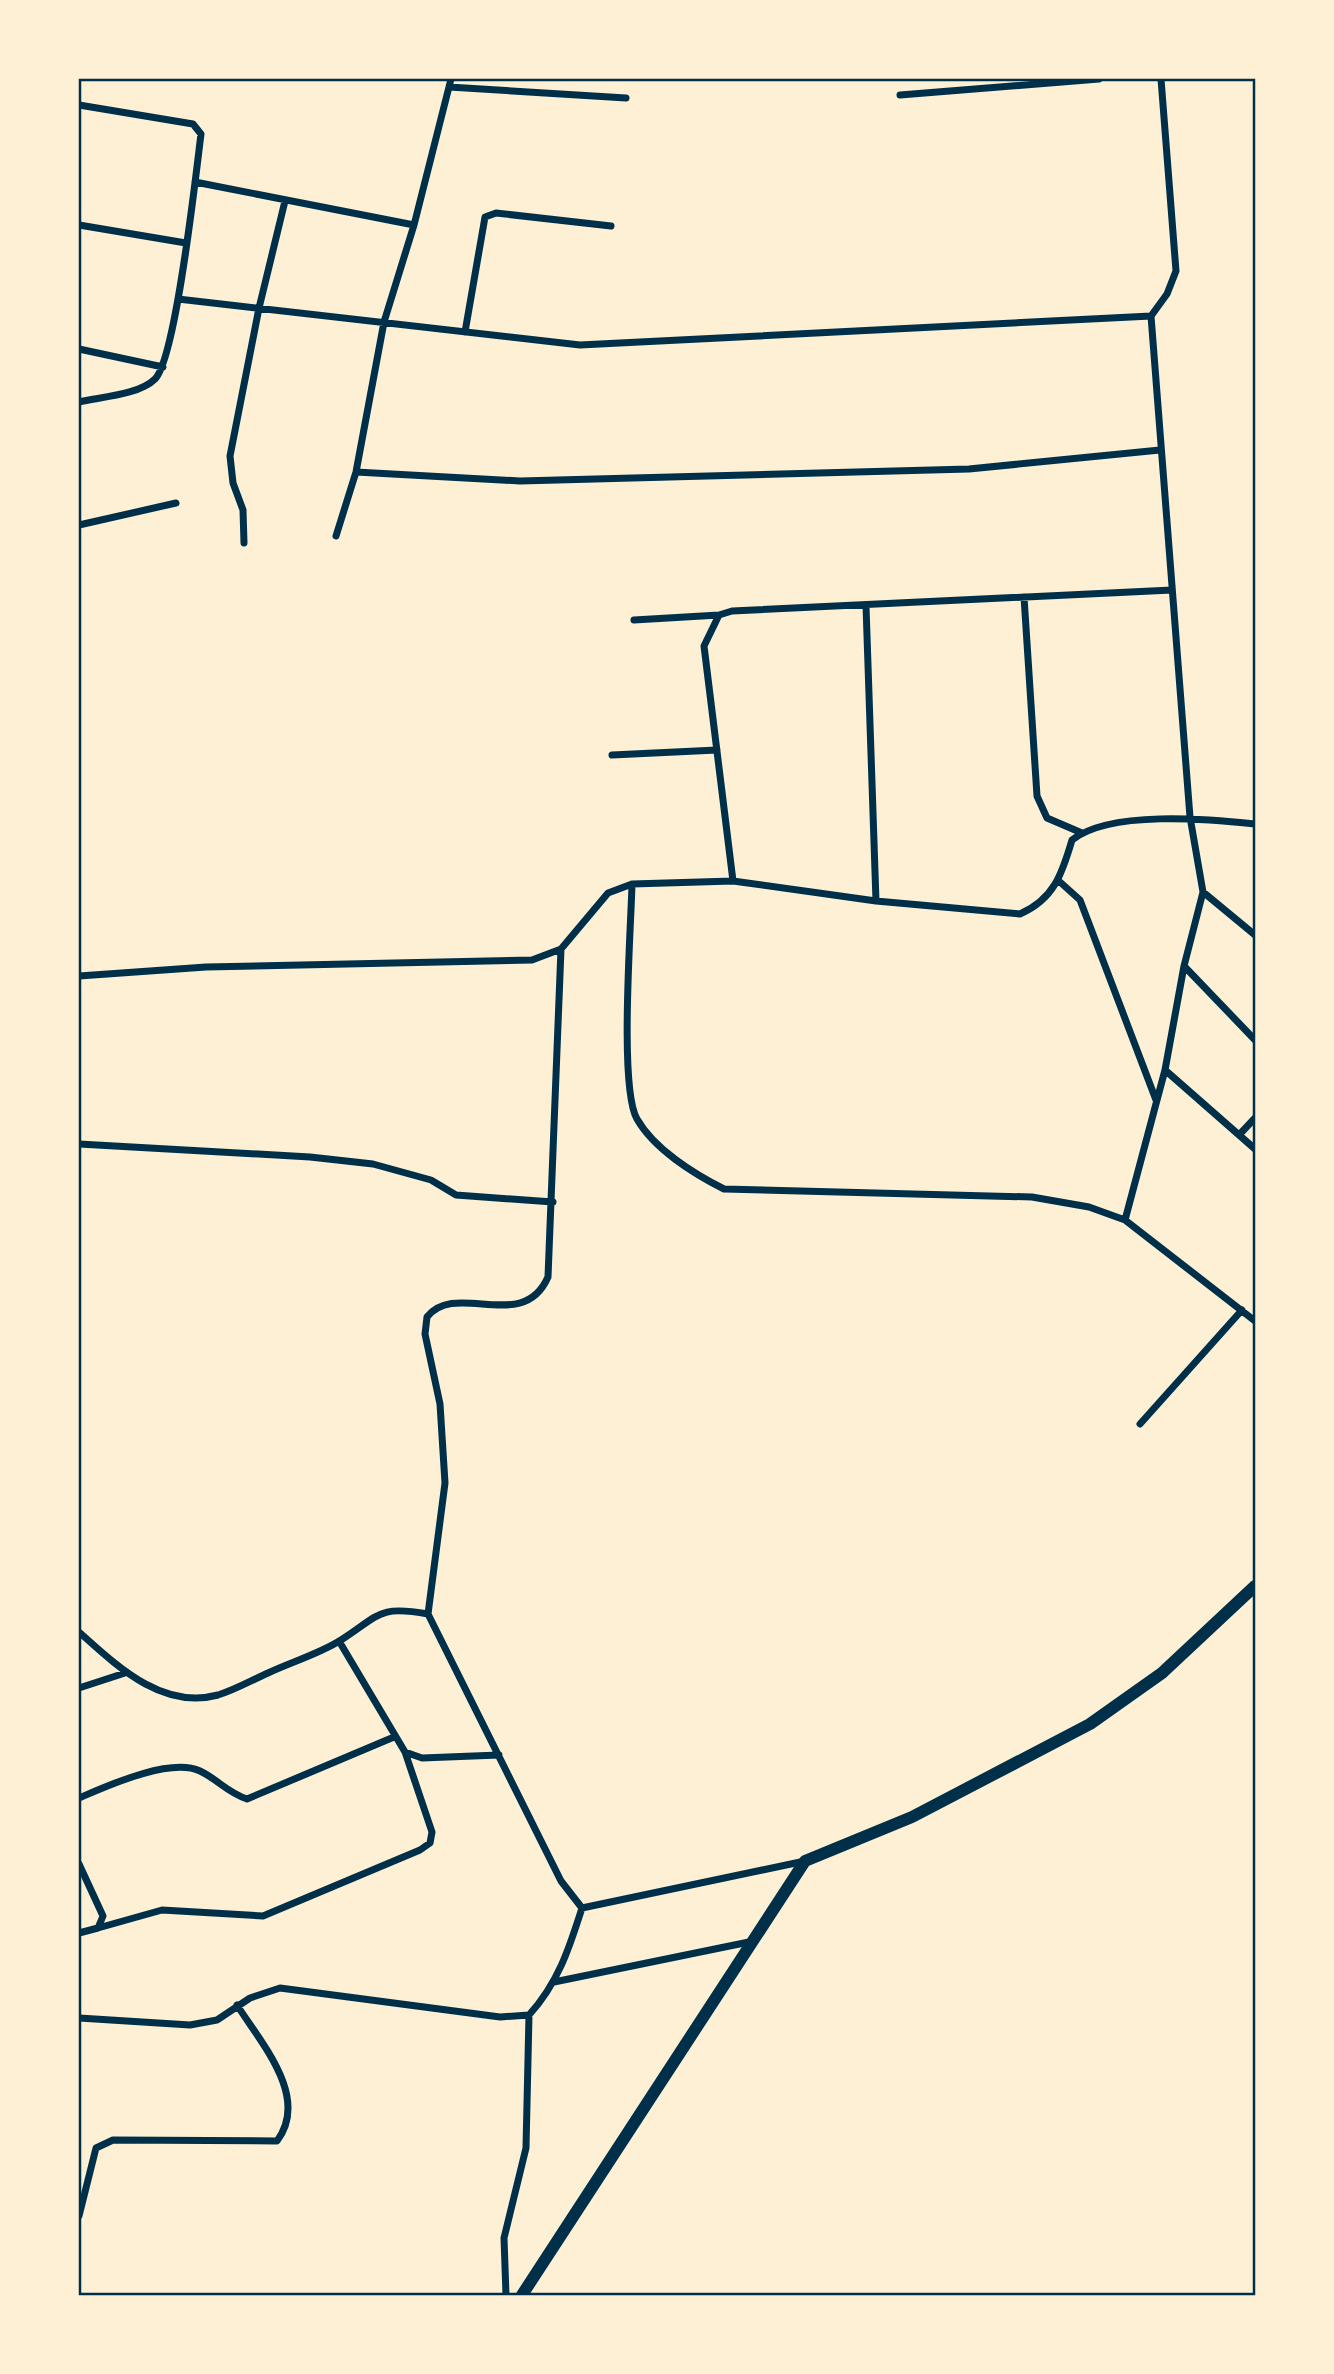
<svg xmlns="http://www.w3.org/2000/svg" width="1334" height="2374" font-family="Mulish,sans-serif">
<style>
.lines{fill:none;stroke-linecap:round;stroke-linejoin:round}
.minor{stroke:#003049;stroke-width:7}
.tertiary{stroke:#003049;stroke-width:12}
.neatline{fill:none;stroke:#003049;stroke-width:2.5}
</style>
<rect width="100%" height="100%" fill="#fdf0d5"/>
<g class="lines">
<!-- minor -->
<path class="minor" d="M449 87 626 98
M900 95 1099 79
M79 105 193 124 201 134C196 173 176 358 155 379 139 395 100 397 79 402
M195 182 414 225
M79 225 186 243
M178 299 580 345 1151 316 1190 817 1203 892 1184 966
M1151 316 1167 294 1176 271 1161 79
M465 332 485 217 496 213 611 226
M79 349 163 367
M356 472 520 481 969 469 1160 450
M79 525 176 503
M336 536 356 472 384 322 414 225 451 79
M244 543 243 510 233 483 230 456 259 308 285 201
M1024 597 1037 796 1047 818 1082 833
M866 606 876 901
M634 620 719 615
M612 755 717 750
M733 881 704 646 719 615 732 611 1172 590
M1060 882 1080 900 1156 1100
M632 884 733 881 876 901 1020 914C1054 899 1062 874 1072 840 1110 810 1208 819 1255 824
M1203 892 1255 935
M561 949 548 1277C523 1334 456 1280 427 1317L425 1334 440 1404 445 1483 428 1614 561 1881 582 1908
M79 976 206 967 532 960 561 949 608 893 632 884C631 928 619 1088 637 1119 654 1149 694 1174 724 1189L1032 1197 1089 1207 1125 1220 1255 1321
M1165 1070 1255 1149
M1239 1135 1255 1118
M79 1144 310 1157 373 1164 431 1180 456 1195 553 1202
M1125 1220 1165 1070 1184 966 1255 1040
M1140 1424 1242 1310
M79 1632C117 1666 162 1710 218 1695 235 1690 252 1680 268 1673 291 1662 319 1654 341 1640 380 1615 378 1605 428 1614
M339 1641 405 1752 422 1758 499 1755
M79 1688 125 1673
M79 1798C107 1786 170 1757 200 1771 217 1779 228 1793 247 1799L394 1737
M79 1864 103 1916 98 1928 79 1933
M98 1928 162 1910 263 1916 420 1850 430 1843 432 1832 405 1752
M554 1982 749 1942
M79 2018 190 2025 217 2020 250 1998 280 1988 500 2017 529 2015C558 1983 569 1949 582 1908L805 1861
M79 2216 96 2148 113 2140 277 2141C310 2097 261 2043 237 2005
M506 2295 504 2238 526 2148 529 2015"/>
<!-- tertiary -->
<path class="tertiary" d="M522 2295 805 1861 912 1817 1090 1724 1162 1673 1255 1586"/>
</g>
<!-- border -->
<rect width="1334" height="2374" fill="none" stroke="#fdf0d5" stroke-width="161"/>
<rect x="80" y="80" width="1174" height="2214" class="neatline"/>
</svg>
